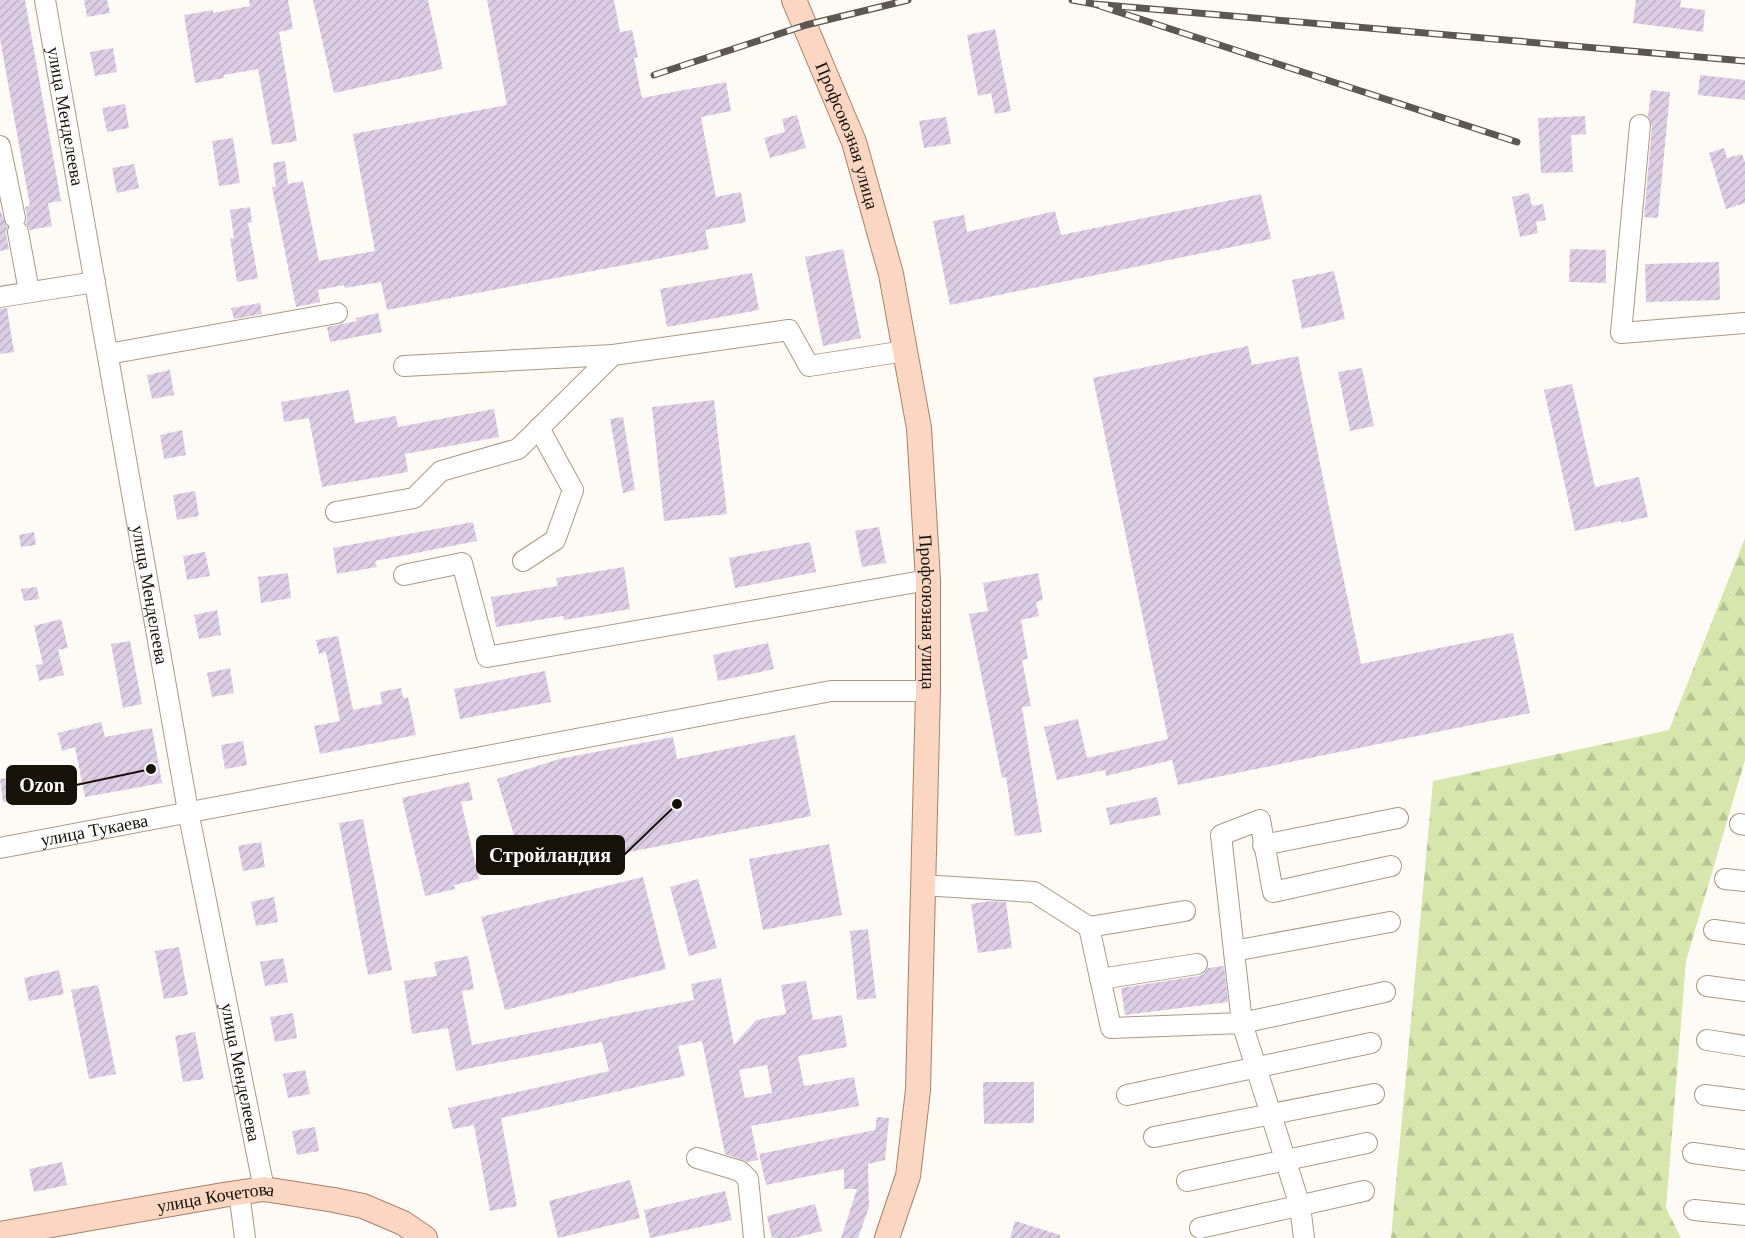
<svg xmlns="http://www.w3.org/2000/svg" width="1745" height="1238" font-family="Georgia,serif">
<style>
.forest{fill:url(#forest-firs)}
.building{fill:url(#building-hatch);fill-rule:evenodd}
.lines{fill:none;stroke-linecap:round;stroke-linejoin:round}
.minor-casing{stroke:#a99984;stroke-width:22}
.major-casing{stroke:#a88068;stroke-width:26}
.minor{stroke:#fff;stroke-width:20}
.major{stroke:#fad6c3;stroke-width:24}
.rail-casing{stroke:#5c5750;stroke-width:7}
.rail{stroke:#fefbf6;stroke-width:4.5;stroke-dasharray:14;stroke-linecap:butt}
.labels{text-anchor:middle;stroke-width:4.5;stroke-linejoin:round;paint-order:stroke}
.street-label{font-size:18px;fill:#161109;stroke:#fefbf6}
.leader{fill:none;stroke:#161109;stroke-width:2}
.callout-dot{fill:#161109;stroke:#fefbf6;stroke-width:2}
.callout{fill:#161109;stroke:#161109;stroke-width:2}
.callout-label{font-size:20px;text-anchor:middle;font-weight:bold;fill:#fff}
</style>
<defs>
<pattern id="forest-firs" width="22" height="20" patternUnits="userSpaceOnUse" patternTransform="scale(1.5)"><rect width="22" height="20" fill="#d6e6ad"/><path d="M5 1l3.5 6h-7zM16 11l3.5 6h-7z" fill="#b7c494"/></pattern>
<pattern id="building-hatch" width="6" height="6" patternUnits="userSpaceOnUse" patternTransform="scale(1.5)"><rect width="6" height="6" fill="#ddcee5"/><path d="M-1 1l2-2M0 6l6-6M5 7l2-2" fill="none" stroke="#bdb0c3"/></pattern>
</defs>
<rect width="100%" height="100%" fill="#fefbf6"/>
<!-- forest -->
<path class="forest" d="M1745 538V760L1686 961 1666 1208 1681 1238H1391L1433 781 1669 730Z"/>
<!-- building -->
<path class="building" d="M0 0H25L61 201 48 203 52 226 30 230 26 223 27 216 25 207 30 206 0 39Z
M84 0H107L110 13 87 17Z
M249 0H288L293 29 279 32 297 141 272 145 258 69 224 75V78L195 83 184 15 213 10V13L250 6Z
M313 0H428L443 69 334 93Z
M487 0H614L620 32 632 30 638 57 634 58 642 98 726 82 731 111 701 117 716 197 741 192 746 222 705 230 709 249 387 310 381 282 345 288 344 285 318 290 320 302 296 307 272 187H276L273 163 285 161 288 184 303 181 319 261 375 251 353 134 507 105Z
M1636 0H1681L1680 7 1705 10 1703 32 1633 23Z
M995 29 1011 111 995 114 991 93 978 96 967 35Z
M113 48 117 72 95 76 90 52Z
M1700 75 1745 80V100L1698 95Z
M1651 90 1670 92 1658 218 1644 217 1652 126 1648 117Z
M125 104 129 128 107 132 102 108Z
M797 115 806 148 770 158 764 138 785 132 782 119Z
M1585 116 1586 134 1571 135 1573 172 1541 173 1538 118Z
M946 117 951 144 924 148 919 121Z
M233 138 240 183 219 186 212 141Z
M1724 148 1727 158 1742 154 1745 162V203L1726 209 1709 153Z
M134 164 139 188 117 193 112 168Z
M1529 193 1532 206 1543 204 1546 220 1536 222 1538 233 1520 237 1512 197Z
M1261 194 1271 239 950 305 933 221 964 215 967 232 1055 211 1061 235Z
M250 207 252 222 248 223 258 278 237 282 230 238H234L230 210Z
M0 210 7 227 6 234 9 249 0 251Z
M843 249 861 338 823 346 805 257Z
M1570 249 1606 250V283L1569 282Z
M1719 262 1720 300 1646 302 1645 264Z
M1334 271 1345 319 1302 329 1292 280Z
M752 273 759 310 667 327 660 289Z
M260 303 262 314 234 319 231 308Z
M7 308 14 352 0 354V309Z
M378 313 382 332 330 342 327 327 357 321 356 318Z
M1248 346 1252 365 1298 356 1361 664 1513 633 1530 713 1178 785 1172 760 1106 776 1105 770 1057 780 1044 727 1078 719 1087 758 1168 739 1093 378Z
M1362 368 1374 426 1350 431 1338 372Z
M170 370 174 395 152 399 147 375Z
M1572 384 1595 487 1639 477 1648 517 1621 523V521L1575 531 1544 390Z
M349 390 355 423 396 416 398 427 494 409 499 437 405 454 408 472 322 487 309 418 284 422 281 402Z
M714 400 727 514 664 521 652 407Z
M623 417 635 490 623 493 610 419Z
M182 430 186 455 164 459 160 435Z
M195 491 199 516 177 520 173 495Z
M473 522 477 541 375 561 377 567 337 574 333 548Z
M879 527 886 563 862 567 855 531Z
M34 532 36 545 21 547 19 535Z
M810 542 816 572 735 588 729 558Z
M205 552 210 576 187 580 183 556Z
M624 567 630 609 564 620 563 616 496 627 491 597 558 586 556 578Z
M288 573 291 598 261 603 258 577Z
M1038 573 1043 600 1036 602 1039 616 1021 620 1028 659 1022 660 1031 706 1022 707 1042 832 1015 836 1006 777 1002 778 969 614 988 611 983 583Z
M37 587 39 599 24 601 21 589Z
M217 610 221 635 199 639 194 615Z
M61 619 68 648 58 650 64 675 39 681 36 665 43 664 34 626Z
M338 636 353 710 382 704 380 692 401 688 403 698 408 697 416 735 320 754 314 726 340 721 326 652 319 654 316 640Z
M130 641 142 704 123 708 111 644Z
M768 643 774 669 718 681 713 655Z
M230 668 234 693 212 697 207 673Z
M545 671 551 702 460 719 454 689Z
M101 722 105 737 152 728 162 783 85 797 75 747 62 751 58 733Z
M795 735 811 816 579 862 575 842 521 858 497 779 559 759 673 737 677 759Z
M243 741 247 765 225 769 221 745Z
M49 771 53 793 3 802 0 779Z
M469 782 473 800 461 802 479 879 454 885 455 889 425 896 402 798Z
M1157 797 1161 815 1110 825 1106 808Z
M363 819 392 970 368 975 339 823Z
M261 842 265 867 243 871 238 846Z
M829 844 842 915 763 930 749 859Z
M643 877 666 969 505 1010 481 917Z
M698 879 717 948 689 956 670 887Z
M274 897 278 922 256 926 251 902Z
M990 901 1006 902 1012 948 978 953 971 904Z
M868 929 876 998 857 1000 850 931Z
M179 947 188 995 164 999 155 951Z
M468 956 474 989 462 991 472 1045 694 1000 691 984 721 978 734 1045 756 1020 786 1014 781 985 806 981 813 1020 842 1015 847 1047 798 1056 804 1086 854 1077 859 1106 751 1126 758 1160 748 1162 725 1154 702 1041 678 1046 685 1076 501 1118 517 1206 490 1211 474 1125 453 1129 448 1108 609 1071 602 1042 456 1071 448 1028 412 1034 404 981 437 976 434 962ZM767 1065 772 1093 745 1098 739 1070Z
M283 958 288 982 265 986 260 962Z
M1224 966 1228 1002 1125 1015 1121 988 1199 976 1204 974 1208 968Z
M59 970 64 994 29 1001 24 978Z
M98 985 116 1074 89 1079 71 990Z
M293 1013 297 1038 275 1042 270 1017Z
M195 1032 204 1079 183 1082 175 1036Z
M305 1070 310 1094 288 1098 283 1074Z
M983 1082H1034V1123L984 1124Z
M877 1117 889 1118 885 1160 868 1164 869 1207 858 1238H841L857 1189H844V1169L766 1185 759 1154 875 1130Z
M315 1127 319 1151 297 1155 292 1131Z
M62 1162 67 1185 34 1192 29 1169Z
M630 1180 640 1218 558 1238 549 1201Z
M725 1191 732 1220 650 1238 644 1210Z
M815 1204 822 1231 794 1238H772L767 1216Z
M1015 1221 1060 1235V1238H1010Z"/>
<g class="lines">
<!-- minor casing -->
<g class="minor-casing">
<g id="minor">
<path id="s1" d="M45 0 188 811 264 1189"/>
<path d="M1640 125 1621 333 1745 323"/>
<path d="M0 146 15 218"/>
<path d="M18 232 29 291"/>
<path d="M0 297 95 282"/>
<path d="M108 354 337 313"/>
<path d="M404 366 613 355 789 330 809 366 905 351"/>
<path d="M336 512 414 498 441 471 518 449 613 355"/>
<path d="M523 561 555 540 573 490 539 428"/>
<path d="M404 575 462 563 487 657 928 580"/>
<path d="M1740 824 1745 825"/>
<path d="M1263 845 1398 818"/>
<path id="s2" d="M0 848 831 691H928"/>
<path d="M1725 879 1745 881"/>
<path d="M922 885 1034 892 1089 927 1111 1028 1242 1023 1300 1206 1304 1238"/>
<path d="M1089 927 1185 911"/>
<path d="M1714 930 1745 934"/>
<path d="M1234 951 1390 922"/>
<path d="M1100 979 1197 964"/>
<path d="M1707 986 1745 991"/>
<path d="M1385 992 1242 1023 1221 835 1260 820 1273 892 1391 866"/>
<path d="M1707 1040 1745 1046"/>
<path d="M1127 1095 1371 1043"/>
<path d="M1705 1095 1745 1100"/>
<path d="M1154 1137 1374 1094"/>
<path d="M1693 1153 1745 1160"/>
<path d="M697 1158 740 1171 748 1179 754 1238"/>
<path d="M1187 1181 1367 1143"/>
<path d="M239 1192 245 1238"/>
<path d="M1694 1210 1745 1215"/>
<path d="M1200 1228 1364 1191"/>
</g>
</g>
<!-- major casing -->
<g class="major-casing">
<g id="major">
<path id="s3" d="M794 0 854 142 891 274 919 428 928 580V691L918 1090 908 1176 887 1238"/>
<path id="s4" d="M0 1234 223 1195 264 1189 334 1200 363 1206 403 1223 425 1238"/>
</g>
</g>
<!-- minor -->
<use href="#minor" class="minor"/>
<!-- major -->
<use href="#major" class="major"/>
<!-- rail casing -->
<g class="rail-casing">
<path id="rail" d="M1072 0 1094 4 1517 142
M1094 4 1745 61
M654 75 806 25 908 0"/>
</g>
<!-- rail -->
<use href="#rail" class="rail"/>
</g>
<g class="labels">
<!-- street labels -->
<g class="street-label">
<text dy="6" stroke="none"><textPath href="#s1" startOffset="118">улица Менделеева</textPath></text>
<text dy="6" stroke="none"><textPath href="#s3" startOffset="146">Профсоюзная улица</textPath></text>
<text dy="6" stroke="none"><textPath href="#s1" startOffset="604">улица Менделеева</textPath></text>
<text dy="6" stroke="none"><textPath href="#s3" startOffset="632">Профсоюзная улица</textPath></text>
<text dy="6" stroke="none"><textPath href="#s2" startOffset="96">улица Тукаева</textPath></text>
<text dy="6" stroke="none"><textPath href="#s1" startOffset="1090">улица Менделеева</textPath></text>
<text dy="6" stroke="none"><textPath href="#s4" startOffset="219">улица Кочетова</textPath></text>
</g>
</g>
<!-- callouts -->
<path class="leader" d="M151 769L76 785M677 804L624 855"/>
<g class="callout-dot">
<circle cx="151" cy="769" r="6"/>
<circle cx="677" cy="804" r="6"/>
</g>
<g class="callout">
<rect x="7" y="766" width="69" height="38" rx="6"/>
<rect x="477" y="836" width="147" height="38" rx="6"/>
</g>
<g class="callout-label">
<text x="42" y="792">Ozon</text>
<text x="550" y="862">Стройландия</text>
</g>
</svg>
